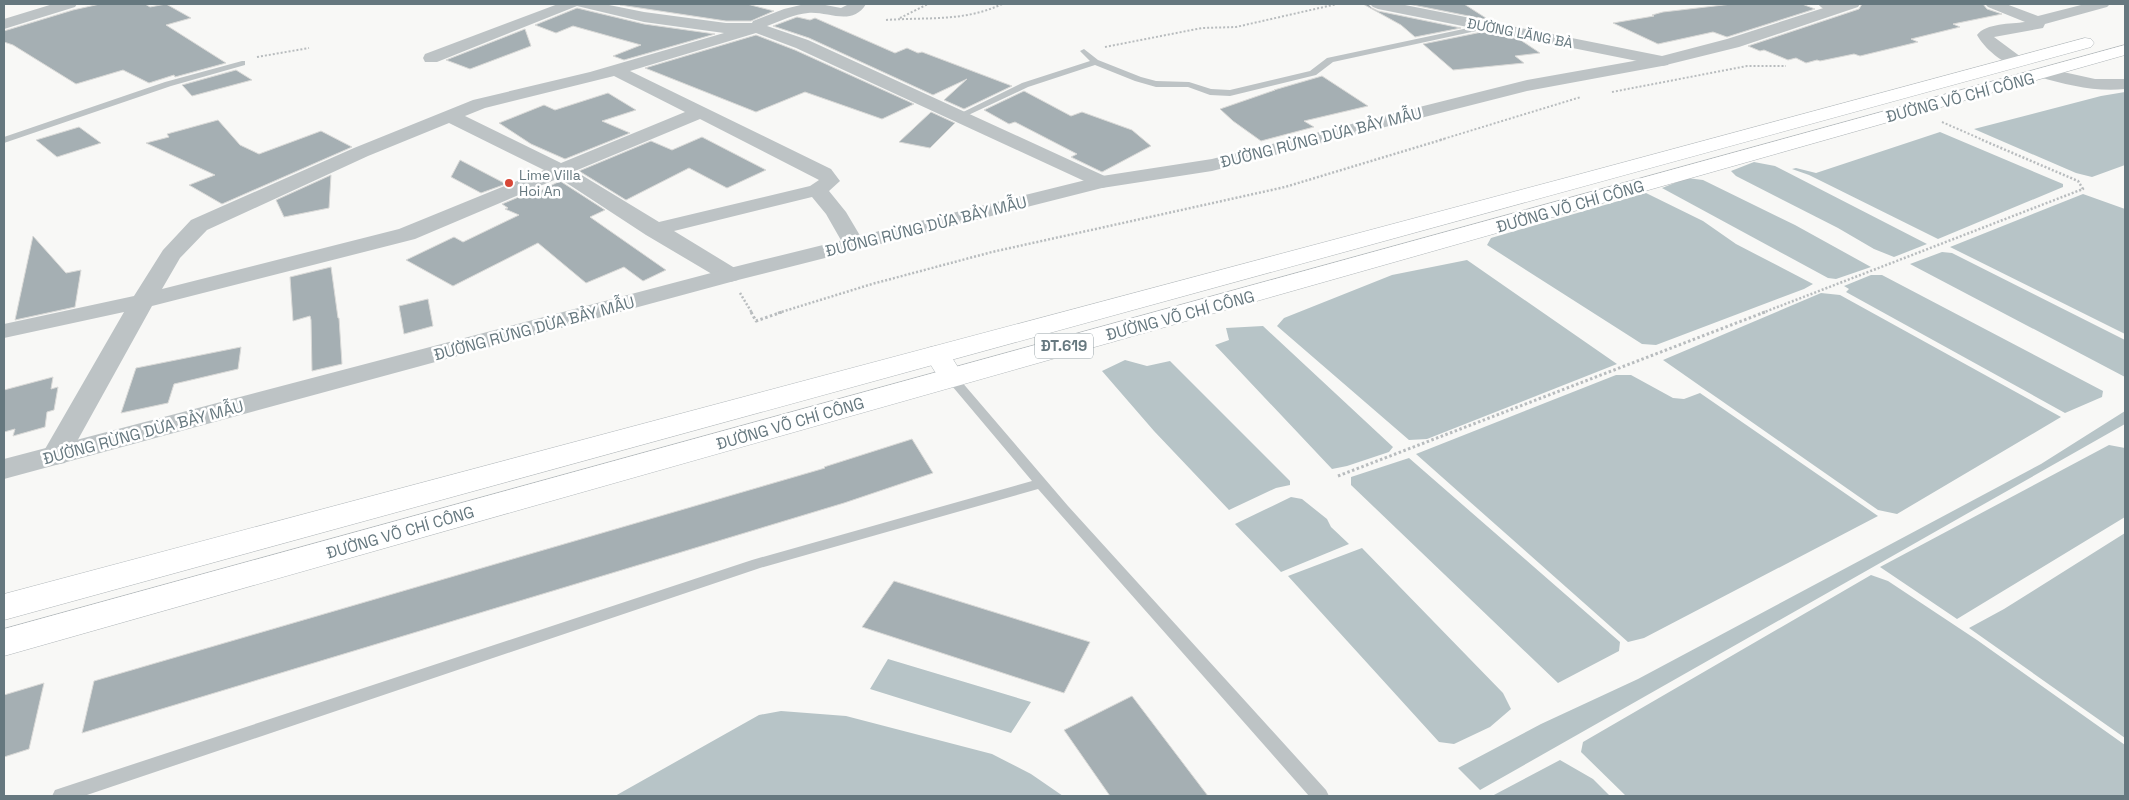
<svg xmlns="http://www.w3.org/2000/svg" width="2129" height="800" font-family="'Space Grotesk',sans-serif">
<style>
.water{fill:#b7c4c7}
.building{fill:#a5afb3;stroke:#dadad8}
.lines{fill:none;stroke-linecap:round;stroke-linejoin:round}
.secondary-casing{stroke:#b2b9bc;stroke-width:1}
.primary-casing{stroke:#b1b7ba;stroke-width:1}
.path-far2{stroke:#b8bcbe;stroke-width:2;stroke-dasharray:2 2;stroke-linecap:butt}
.path-far1{stroke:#b8bcbe;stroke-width:2.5;stroke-dasharray:2 2;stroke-linecap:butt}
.path{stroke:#b8bcbe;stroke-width:3;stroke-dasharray:2.5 2.5;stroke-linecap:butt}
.service{fill:#bdc3c5;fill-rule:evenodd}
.minor{fill:#bdc3c5;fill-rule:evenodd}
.tertiary{fill:#bdc3c5;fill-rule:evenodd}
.secondary{fill:#fff;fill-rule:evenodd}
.primary{fill:#fff;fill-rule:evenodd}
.poi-dot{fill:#d84737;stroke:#fff;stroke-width:2}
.labels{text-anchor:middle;stroke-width:5;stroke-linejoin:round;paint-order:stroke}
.far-street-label{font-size:14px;fill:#66787f;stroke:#fff}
.far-poi-label{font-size:14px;fill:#66787f;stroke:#fff;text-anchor:start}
.shield{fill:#fff;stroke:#94a0a5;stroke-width:1}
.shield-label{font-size:15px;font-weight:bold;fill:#66787f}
.street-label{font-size:16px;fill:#66787f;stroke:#fff}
</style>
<rect width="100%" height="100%" fill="#f8f8f6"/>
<!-- water -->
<path class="water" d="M2125 92V165L2092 177 2076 173 1974 129 2101 96Z
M1940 132 2063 184V187L1938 239 1809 175 1792 169 1796 168 1816 173Z
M1754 162 1775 166 1927 244 1894 257 1874 249 1838 228 1736 176 1731 171Z
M1687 178 1703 180 1795 225 1871 267 1836 279 1828 278 1662 188Z
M1646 193 1703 221 1736 244 1813 284 1804 289 1656 345 1642 344 1487 245 1491 238Z
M2083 194 2125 209V334L1950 247Z
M1942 252 1952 253 2125 340V377L1910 264Z
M1467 260 1617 364 1427 439 1409 440 1277 326 1284 318 1392 275Z
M1871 275H1882L2103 391 2102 397 2065 413 1846 292 1849 289 1844 286Z
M1821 293 1840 295 2061 417 1897 514 1878 510 1663 360Z
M1263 326 1393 447 1389 452 1347 466 1332 469 1215 345 1229 340 1226 328Z
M1125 360 1147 366 1170 361 1290 481V485L1276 488 1229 510 1154 431 1102 371Z
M1616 375H1631L1673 398 1684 399 1700 393 1878 516 1644 638 1628 642 1416 454Z
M2125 411V424L1480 790 1458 768 1541 724 1638 679 2041 464Z
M2109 445 2125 448V517L1957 619 1880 567Z
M1409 458 1620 642 1619 651 1558 683 1351 485V477Z
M1291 497 1302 499 1327 519 1331 527 1349 544 1281 572 1235 524Z
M2125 533V738L1969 628 2004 609Z
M1362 548 1503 693 1511 709 1490 727 1454 744 1439 742 1288 576Z
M1871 575 1888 581 1977 640 2125 745V796H1626L1581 752 1583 742Z
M888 659 1031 702 1011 733 870 689Z
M781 711 846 716 992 754 1031 774 1063 796H615L759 715Z
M1560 760 1593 779 1610 796H1492Z"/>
<!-- building -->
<path class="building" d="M100 4H145L150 7 166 4 191 18 166 25 226 63 175 77 174 75 149 83 123 70 76 84 13 45 4 42V31L73 10Z
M623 4H747L774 11 751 21H726L620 5Z
M1363 4H1368L1372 8 1378 11 1461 28 1415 37 1401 25Z
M1408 4H1464L1489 20Z
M1732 4H1802L1815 9 1727 37 1713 32 1658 44 1613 23 1654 16 1652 15 1663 12Z
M1862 4H1983L1987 9 2002 14 1953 24 1960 27 1911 39 1918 42 1860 56 1854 54 1820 61 1817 60 1806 63 1796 58 1788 60 1764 50 1760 51 1748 46 1859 9Z
M577 8 644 24 715 34 624 60 613 56 641 45 573 26 556 33 535 25Z
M797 17 810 20 815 18 895 53 907 48 918 53 922 52 1012 86 964 109 944 100 967 79 933 95 809 38 773 26Z
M525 29 531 46 470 69 446 60Z
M1482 32 1519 39 1540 53 1515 56 1524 63 1453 70 1423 44Z
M756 35 795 50 914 104 882 119 805 92 756 112 645 68Z
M236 70 252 80 192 96 182 85Z
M1322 76 1368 106 1304 121 1314 127 1261 141 1233 121 1220 109 1275 90H1274Z
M1024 91 1071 116 1082 112 1132 130 1151 146 1102 172 1071 157 1077 154 1015 122 1009 124 984 110Z
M608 93 636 110 602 121 630 133 565 159 531 144 499 123 544 105 555 110Z
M931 112 955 123 930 148 899 142Z
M218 120 240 145 259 154 321 131 352 147 222 204 189 185 215 175 146 143 169 137 167 134Z
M79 127 101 143 57 157 36 140Z
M702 137 766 170 727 188 689 168 626 200 579 171 651 141 672 150Z
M460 160 506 184 481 193 451 177Z
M331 175 329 208 284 217 276 200Z
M560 181 605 210 590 217 666 270 643 281 624 267 586 283 538 243 453 286 406 260 454 237 463 242 519 215 505 209 508 208 502 204 526 194 530 196Z
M33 236 66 273 81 270 75 307 15 320Z
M331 267 338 318H339L342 364 312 371 311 320 310 316 293 321 290 277Z
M428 299 433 326 404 334 399 306Z
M241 347 238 369 174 384 168 403 121 413 136 368Z
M53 377 51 389 58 387 54 410 47 412 45 427 13 436 15 429 4 432V390Z
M912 439 933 473 844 503 82 733 94 681 825 468 824 467Z
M894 581 1090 642 1064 693 862 627Z
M44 683 29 749 4 757V695Z
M1132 696 1208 796H1110L1064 730Z"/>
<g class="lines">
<!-- secondary casing -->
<g class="secondary-casing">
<path id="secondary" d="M937 346 946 348 964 377 960 383 951 385 942 383 924 354 928 348Z"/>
</g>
<!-- primary casing -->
<g class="primary-casing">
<path id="primary" d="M2085 38 2091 39 2094 43 2091 47 4 620V594L1573 176Z
M2125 45V55L4 656V629Z"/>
</g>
<!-- path-far2 -->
<path class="path-far2" d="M900 18 928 4
M886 20C926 17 965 22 1002 4
M1105 47 1202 28 1236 27 1337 4
M257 57 309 48
M1612 92 1747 66H1786
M1942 122 1983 140
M1440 140 1581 97"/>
<!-- path-far1 -->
<path class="path-far1" d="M740 293 752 313
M778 313 872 284 992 252 1285 187 1444 139
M1762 313 2083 189 2078 181 1980 139"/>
<!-- path -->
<path class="path" d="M751 312 756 321 782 312
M1338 476 1765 312"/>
<!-- service -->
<path class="service" d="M1487 24 1491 26 1490 28 1333 62 1316 75 1230 96 1210 95 1188 87H1156L1135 81 1095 65 1028 87 962 118 959 119 955 116 1022 83 1090 61 1080 51 1084 49 1098 60 1141 77 1156 81 1189 82 1211 89 1230 90 1310 71 1327 58Z
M242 61H245V65L171 86 4 143V137L165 82Z
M951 373 955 374 1068 506 1326 790 1329 796H1309L1038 489 760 568 84 796H52L55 790 61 788 752 560 1032 481 947 380 945 377 947 374Z"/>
<!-- minor -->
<path class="minor" d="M558 4H604L644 12 726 23H752L753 21 784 9 805 4H820L841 8 849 4H866C852 27 828 11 808 13 794 14 781 21 767 26L808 40 1109 178 1112 182 1109 186 1102 188 1095 186 796 48 756 33 630 71 831 169 840 181 829 191 846 212 865 244 862 249 854 251 846 249 826 214 812 197 674 231 738 270 741 275 738 280 730 282 722 280 646 235 559 178 415 239 152 306 65 463 55 465 45 463 41 456 124 312 4 338V324L134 296 163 250 191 220 354 148 473 100 590 72 724 33 644 22 577 6 437 62H425L423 58 425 54ZM614 76 685 112 561 163 465 116 485 108ZM700 119 819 180 810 186 659 222 575 171ZM449 123 544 170 399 229 162 289 180 258 207 230 368 156Z
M1370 4H1400L1662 56 1668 57 1670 61 1668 65 1662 66 1378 9 1373 7Z
M1818 4H1841L1846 8 1843 11C1836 13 1823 11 1818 4Z
M1985 4H2006L2038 16 2085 4H2110L2107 7 2045 24 2043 28 1994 37 2021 57 2023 61 2021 65C2006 68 1984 48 1977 35 1986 23 2011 24 2025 22L1988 7Z
M2045 68 2095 79H2125V89C2095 92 2067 85 2039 77L2036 73 2039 69Z"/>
<!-- tertiary -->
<path class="tertiary" d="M53 4H77L75 7 4 29V19Z
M1836 4H1860L1858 7 1739 47 1662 66 1527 91 1212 171 1102 188 738 280 4 479V459L730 268 1102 176 1212 159 1527 80 1662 56 1727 39Z"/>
<!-- secondary -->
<use href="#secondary" class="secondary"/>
<!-- primary -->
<use href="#primary" class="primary"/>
</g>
<!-- markers -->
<circle class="poi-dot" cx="509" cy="183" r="5"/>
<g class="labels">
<!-- far-street labels -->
<g class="far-street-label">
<text transform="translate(1520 33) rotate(11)" y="5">ĐƯỜNG LĂNG BÀ</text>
</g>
<!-- far-poi labels -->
<g class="far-poi-label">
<text x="519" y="180">Lime Villa<tspan x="519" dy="16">Hoi An</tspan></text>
</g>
<!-- shield labels -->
<rect class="shield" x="1035" y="333.5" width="58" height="25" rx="4"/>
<g class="shield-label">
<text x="1064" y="351">ĐT.619</text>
</g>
<!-- street labels -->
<g class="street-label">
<text transform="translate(1960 97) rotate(-15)" y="6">ĐƯỜNG VÕ CHÍ CÔNG</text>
<text transform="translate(1321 137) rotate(-14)" y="6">ĐƯỜNG RỪNG DỪA BẢY MẪU</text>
<text transform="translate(1570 206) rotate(-16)" y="6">ĐƯỜNG VÕ CHÍ CÔNG</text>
<text transform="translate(926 226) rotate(-14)" y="6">ĐƯỜNG RỪNG DỪA BẢY MẪU</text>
<text transform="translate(1180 315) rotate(-15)" y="6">ĐƯỜNG VÕ CHÍ CÔNG</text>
<text transform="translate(534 328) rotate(-15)" y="6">ĐƯỜNG RỪNG DỪA BẢY MẪU</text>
<text transform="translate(790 423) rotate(-16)" y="6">ĐƯỜNG VÕ CHÍ CÔNG</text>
<text transform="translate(143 432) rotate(-15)" y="6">ĐƯỜNG RỪNG DỪA BẢY MẪU</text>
<text transform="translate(400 532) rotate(-16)" y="6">ĐƯỜNG VÕ CHÍ CÔNG</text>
</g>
</g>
<!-- border -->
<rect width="2129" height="800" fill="none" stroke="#66787f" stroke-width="10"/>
</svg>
